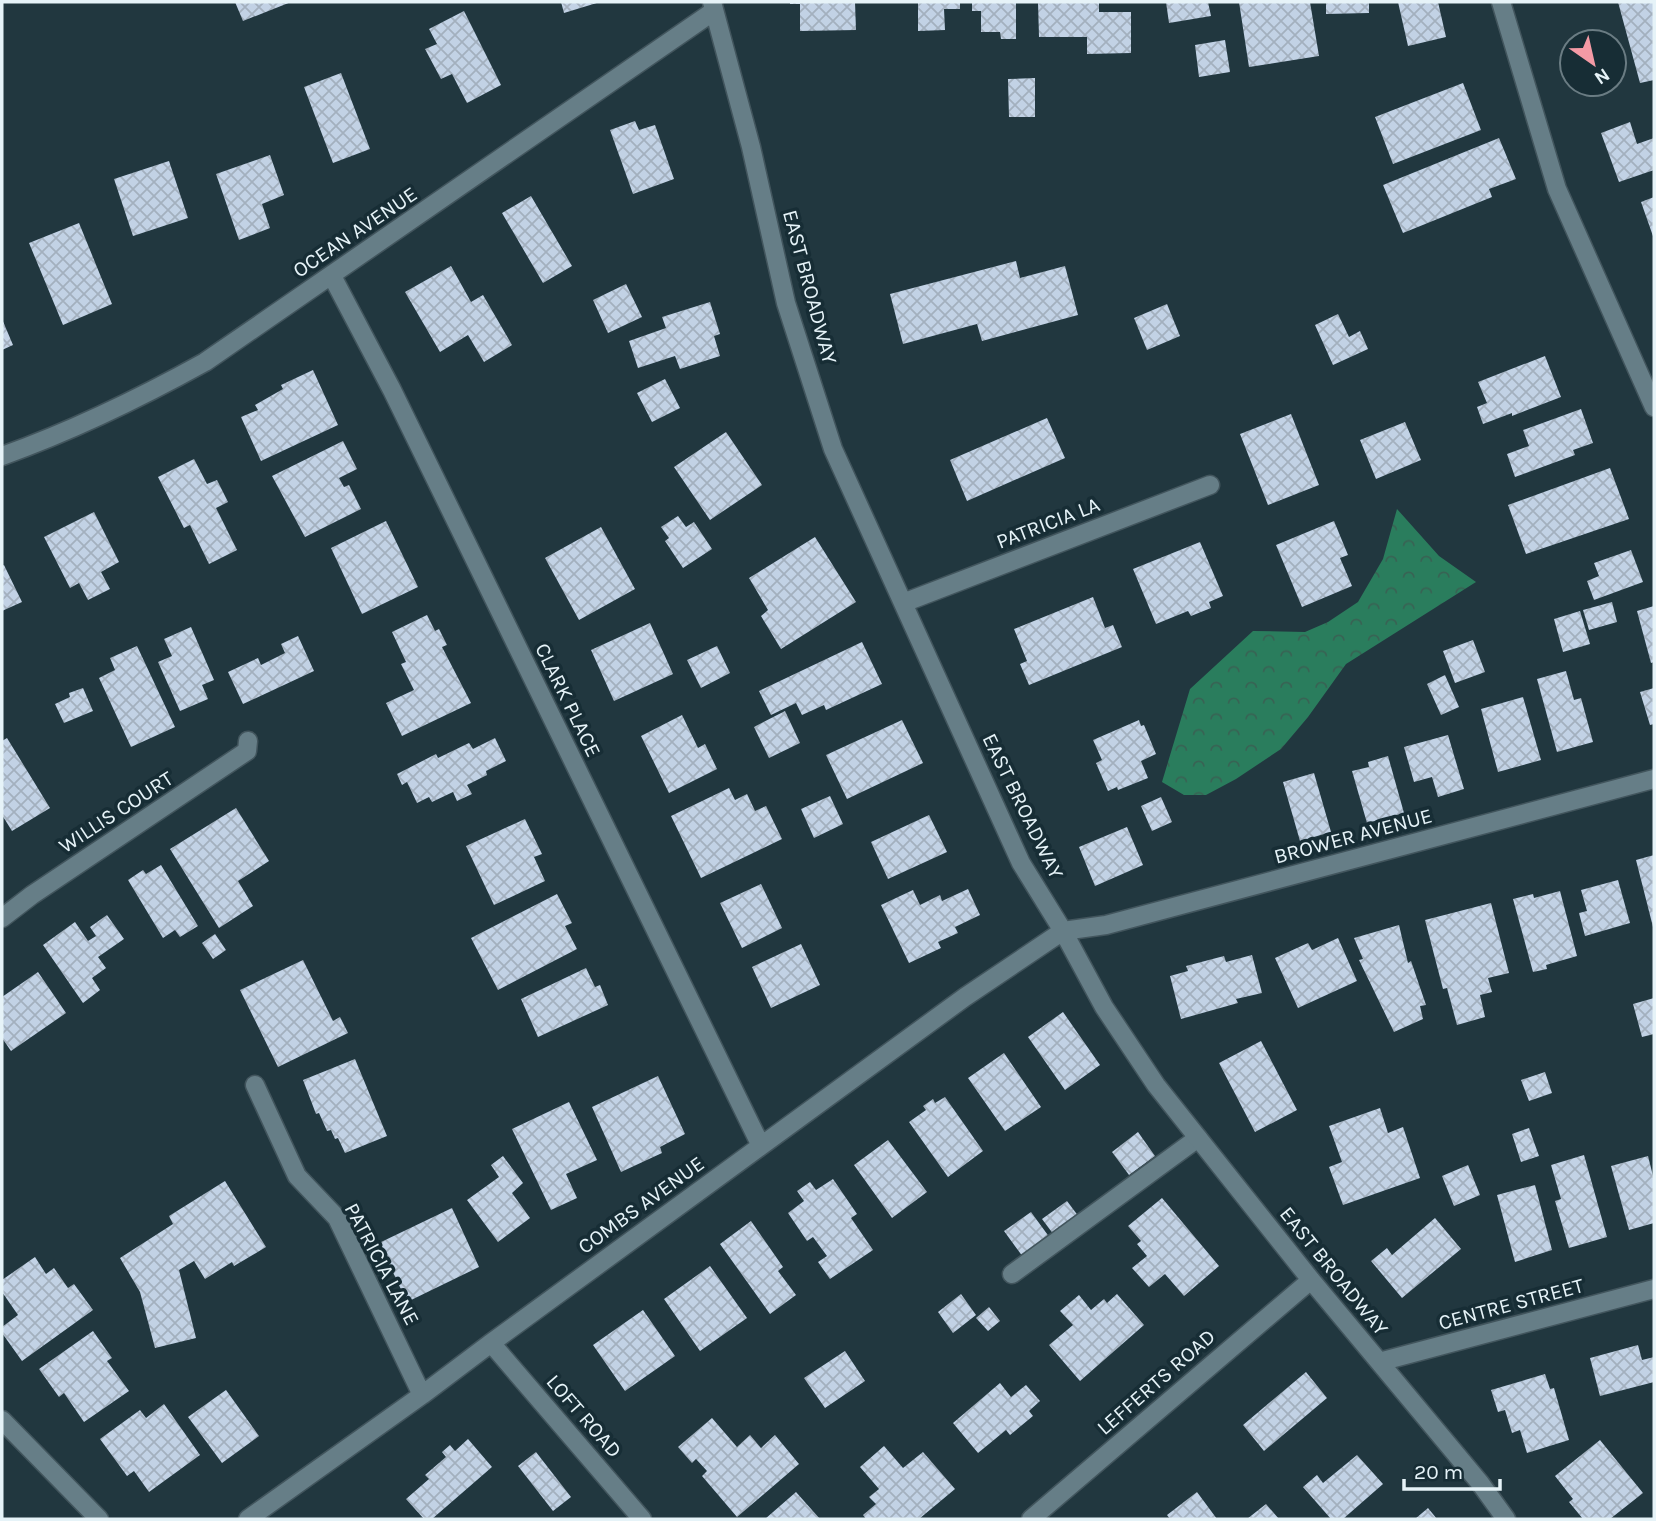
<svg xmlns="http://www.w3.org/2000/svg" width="1656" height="1521" font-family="Karla,sans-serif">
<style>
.forest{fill:url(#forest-crowns)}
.building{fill:url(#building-cross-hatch)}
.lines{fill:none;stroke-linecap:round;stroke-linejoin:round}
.lane-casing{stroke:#42555d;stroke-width:21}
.street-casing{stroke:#42555d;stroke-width:21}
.lane{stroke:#667e87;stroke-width:18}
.street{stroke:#667e87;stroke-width:18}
.labels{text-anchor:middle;stroke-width:7;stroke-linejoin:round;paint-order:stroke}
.street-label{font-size:21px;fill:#e6f3f8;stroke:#172d35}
</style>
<defs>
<pattern id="forest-crowns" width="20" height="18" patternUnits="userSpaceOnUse" patternTransform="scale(1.75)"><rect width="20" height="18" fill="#2a7d5d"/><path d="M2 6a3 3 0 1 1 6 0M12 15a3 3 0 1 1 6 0" fill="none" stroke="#386354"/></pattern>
<pattern id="building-cross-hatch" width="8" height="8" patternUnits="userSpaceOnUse" patternTransform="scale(1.75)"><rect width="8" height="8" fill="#c2d2e5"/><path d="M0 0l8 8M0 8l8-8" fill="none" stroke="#a3b0be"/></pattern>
</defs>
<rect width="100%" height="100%" fill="#21373f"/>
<!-- forest -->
<path class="forest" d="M1397 509 1439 556 1476 582 1346 664 1308 717 1281 749 1236 779 1206 795H1184L1162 782 1190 689 1253 631 1305 632 1328 622 1358 602 1383 559Z"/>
<!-- building -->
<path class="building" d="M235 2H291L243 21Z
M561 2H600L564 13Z
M790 2H855L856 30 800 31V4H790Z
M918 2H960V9H944L945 30 918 31Z
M972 2H1016V39H1001L1000 32H981V11H972Z
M1038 2H1099V12H1131V53L1087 54V37H1039Z
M1166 2H1208L1211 16 1169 23Z
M1239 2H1310L1319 56 1249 67Z
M1326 2H1369V13L1326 14Z
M1398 2H1438L1446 37 1408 46Z
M1618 2H1654V80L1640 83Z
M464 11 501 85 467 103 452 74 441 79 425 49 437 44 429 29Z
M1225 40 1230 72 1199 77 1195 45Z
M341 73 370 149 333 163 304 87Z
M1035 78V117H1009L1008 79Z
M1463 83 1481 130 1393 164 1375 117Z
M635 121 639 130 655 125 674 179 633 194 610 130Z
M1630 122 1637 144 1654 138V170L1619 182 1601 133Z
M1499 138 1516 179 1489 189 1492 197 1403 233 1383 185Z
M270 155 284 195 262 204 270 228 239 240 216 174Z
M169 161 188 218 133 236 114 179Z
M531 196 572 266 543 283 502 213Z
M1654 197V239L1641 202Z
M79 223 112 304 63 325 29 243Z
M1016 261 1020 278 1065 266 1078 315 982 341 977 324 903 344 890 294Z
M451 266 471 302 483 295 512 345 484 362 468 335 440 352 405 292Z
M626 284 642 317 608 333 593 300Z
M710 302 720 334 714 336 720 356 680 369 675 356 638 368 629 341 666 328 662 317Z
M1167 304 1180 336 1147 350 1134 318Z
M1338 314 1349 337 1360 331 1368 349 1333 365 1315 325Z
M2 319 13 345 2 350Z
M1545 356 1561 397 1512 416V413L1483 424 1477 407 1487 403 1478 382Z
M313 370 338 425 261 461 241 417 258 410 255 405 283 389 281 385Z
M665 379 680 408 652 422 637 393Z
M1581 409 1593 443 1573 450 1575 455 1515 477 1507 454 1529 446 1523 430Z
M1291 414 1319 485 1268 505 1240 434Z
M1047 418 1065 458 967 501 950 460Z
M1405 422 1421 460 1376 479 1360 440Z
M726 432 762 485 710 520 674 467Z
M343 441 357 469 339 478 344 487 349 485 361 509 305 537 272 476Z
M194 459 207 484 217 480 228 502 216 508 237 550 209 564 190 525 184 528 158 477Z
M1610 468 1629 519 1526 554 1508 505Z
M94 512 119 562 101 572 110 589 88 600 79 583 70 588 44 537Z
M678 516 686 527 694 522 712 549 683 568 665 541 669 538 661 527Z
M386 521 418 587 362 614 331 548Z
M1334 521 1348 555 1340 558 1352 586 1302 607 1276 545Z
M601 527 635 589 579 620 545 558Z
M815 537 856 602 781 649 761 616 768 610 749 578Z
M1200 542 1223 596 1209 602 1211 608 1191 616 1188 611 1156 624 1133 569Z
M1631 550 1643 582 1594 600 1587 581 1599 576 1594 563Z
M4 565 22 602 2 611V566Z
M1093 597 1105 628 1113 625 1122 647 1029 685 1020 664 1027 661 1014 629Z
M1612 602 1617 622 1589 630 1583 610Z
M1654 606V662L1651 663 1637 611Z
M1580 611 1590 644 1563 652 1554 619Z
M427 615 435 631 439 629 447 645 442 647 471 703 402 736 386 703 414 690 401 664 406 662 392 632Z
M650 623 673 674 614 701 591 650Z
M191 627 214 680 202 685 208 699 180 711 158 662 172 656 164 639Z
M298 636 314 671 243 704 228 672 258 658 261 665 285 653 281 644Z
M1473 640 1485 672 1455 683 1443 651Z
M862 642 882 684 826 710 824 705 802 715 796 703 771 715 759 691Z
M137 646 175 727 131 747 99 678 115 670 110 658Z
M717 646 730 673 701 688 687 660Z
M1566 671 1574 700 1581 698 1593 742 1557 752 1537 679Z
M1445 675 1459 707 1441 715 1427 684Z
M83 688 93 711 64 723 55 704 70 697 69 693Z
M1654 688V724L1650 725 1640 692Z
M1523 697 1541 760 1498 772 1481 709Z
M785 711 800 743 769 758 754 727Z
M682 715 698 748 705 744 717 769 669 793 641 736Z
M902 720 923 763 847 799 826 755Z
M1139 720 1141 726 1144 725 1156 754 1141 761 1148 778 1118 790 1117 787 1108 791 1096 763 1102 760 1093 740Z
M1448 735 1464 789 1438 797 1432 777 1414 782 1404 747Z
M7 738 50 808 12 831 2 815V741Z
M495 738 506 761 486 771 487 775 467 785 472 794 457 801 453 792 432 802 429 797 417 803 407 782 402 785 397 774 436 754 438 758 469 743 473 749Z
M1388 756 1404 813 1367 823 1352 771 1369 767 1368 762Z
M1314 773 1331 832 1300 841 1283 782Z
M729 788 735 800 747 794 755 811 766 806 782 839 701 878 671 816Z
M830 796 843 824 814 838 801 809Z
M1161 797 1172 822 1152 831 1141 806Z
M236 808 269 861 238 881 253 906 219 928 170 849Z
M929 815 947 852 888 879 871 842Z
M525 819 542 854 534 857 545 881 494 905 466 846Z
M1127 827 1143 865 1095 886 1079 847Z
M1654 855V927H1653L1636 860Z
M161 865 198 926 180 937 175 930 163 938 128 880 143 870 146 874Z
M1618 880 1630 923 1585 936 1579 913 1587 911 1581 890Z
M761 884 782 928 742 948 720 903Z
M968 889 980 915 955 927 958 933 938 942 941 948 909 963 881 905 913 890 920 905 940 895 942 901Z
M1560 891 1577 956 1546 965 1547 969 1533 972 1513 899 1533 894 1534 898Z
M557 894 572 923 565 926 577 949 498 990 471 938Z
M1491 903 1509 973 1488 978 1492 992 1480 995 1485 1017 1457 1025 1447 988 1443 989 1425 920Z
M107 915 124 939 98 957 106 968 92 978 100 990 83 1003 43 945 75 922 88 941 96 936 90 927Z
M1399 925 1408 963 1411 961 1426 1005 1420 1006 1423 1019 1394 1032 1359 960 1363 959 1354 938Z
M215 934 226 950 213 959 202 943Z
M1338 938 1357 981 1298 1008 1275 958 1308 943 1312 950Z
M801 944 820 985 771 1008 752 967Z
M1252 955 1262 993 1236 999 1238 1003 1181 1019 1170 976 1188 971 1186 966 1224 956 1226 962Z
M303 960 333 1021 340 1017 348 1033 278 1067 240 990Z
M586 968 595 987 600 985 608 1005 538 1037 521 999Z
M38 972 66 1013 11 1051 2 1038V997Z
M1654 998V1034L1642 1037 1633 1004Z
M1063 1012 1100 1065 1065 1090 1028 1037Z
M1261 1041 1297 1110 1255 1132 1219 1063Z
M1004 1053 1041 1107 1005 1131 968 1078Z
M355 1059 387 1136 345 1153 338 1138 335 1139 331 1130 327 1131 319 1113 316 1114 303 1080Z
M1545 1072 1552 1093 1529 1101 1521 1080Z
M658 1076 685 1134 660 1147 662 1153 621 1172 592 1107Z
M945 1097 983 1151 948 1177 909 1122 926 1110 923 1106 933 1099 935 1103Z
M569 1102 597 1160 566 1174 577 1198 551 1210 512 1129Z
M1380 1108 1388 1133 1403 1127 1420 1178 1343 1205 1329 1167 1342 1162 1329 1126Z
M1529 1128 1539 1156 1521 1162 1512 1134Z
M1138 1132 1155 1156 1129 1175 1112 1152Z
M888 1140 927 1192 892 1218 854 1165Z
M1584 1155 1607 1237 1569 1248 1555 1201 1561 1199 1551 1165Z
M503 1156 523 1183 512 1193 530 1218 498 1242 467 1200 499 1177 491 1165Z
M1648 1156 1654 1180V1223L1629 1230 1611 1166Z
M1468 1165 1480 1195 1454 1206 1442 1176Z
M833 1179 857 1214 851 1218 873 1250 830 1279 818 1262 827 1256 813 1237 807 1241 788 1213 804 1201 797 1191 810 1182 816 1190Z
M225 1181 266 1247 234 1266 232 1262 205 1279 194 1261 179 1270 196 1338 155 1348 140 1292 120 1258 173 1224 169 1216Z
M1535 1185 1552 1250 1515 1262 1497 1195Z
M1162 1198 1219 1266 1184 1296 1165 1274 1149 1287 1132 1268 1147 1256 1137 1244 1141 1241 1128 1226Z
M1067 1201 1079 1217 1054 1235 1042 1219Z
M452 1208 479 1267 407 1302 379 1243Z
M1031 1212 1050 1238 1023 1257 1004 1231Z
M1435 1218 1461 1249 1402 1298 1371 1261 1387 1248 1392 1255Z
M751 1221 783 1267 778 1271 796 1295 770 1314 720 1244Z
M35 1257 46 1274 54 1268 68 1288 74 1284 93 1310 22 1361 2 1333V1327L18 1315 2 1292V1280Z
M710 1266 747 1318 700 1351 664 1299Z
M961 1294 976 1315 953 1333 938 1312Z
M1117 1294 1144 1325 1080 1381 1049 1345 1073 1325 1060 1311 1079 1295 1091 1310 1104 1299 1107 1303Z
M989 1307 1000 1321 988 1331 976 1318Z
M643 1310 675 1356 625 1391 593 1345Z
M93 1331 112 1358 107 1361 129 1391 84 1422 64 1393 59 1397 39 1369Z
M1638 1345 1642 1360 1654 1357V1382L1600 1396 1590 1358Z
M845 1351 865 1381 825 1408 804 1378Z
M1306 1372 1327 1398 1264 1451 1243 1425Z
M1545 1374 1550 1389 1554 1388 1569 1440 1527 1453 1520 1430 1512 1433 1505 1410 1498 1412 1491 1390Z
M1000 1383 1011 1397 1026 1385 1040 1401 1029 1411 1033 1416 1010 1435 1006 1430 978 1453 953 1423Z
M226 1390 259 1436 222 1463 188 1417Z
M164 1404 200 1455 149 1492 134 1471 127 1476 100 1439 140 1410 146 1418Z
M712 1418 737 1447 750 1435 761 1448 775 1435 799 1464 737 1517 702 1476 707 1471 696 1459 692 1463 678 1447Z
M468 1439 492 1467 432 1519H424L406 1499 429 1479 425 1475 446 1457 442 1452 450 1445 455 1451Z
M1600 1440 1643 1493 1610 1519H1583L1569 1502 1573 1499 1555 1476Z
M884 1446 903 1468 923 1452 955 1489 919 1519H866L863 1515 876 1504 869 1497 879 1489 860 1467Z
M536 1452 571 1497 553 1511 518 1466Z
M1357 1455 1383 1484 1343 1519H1331L1303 1487 1317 1475 1323 1483Z
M796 1492 820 1519H765Z
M1197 1492 1217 1519H1170L1167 1515Z
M1266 1504 1279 1519H1247Z
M1428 1508 1437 1519H1415Z"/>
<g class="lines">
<!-- lane casing -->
<g class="lane-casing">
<path id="lane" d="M1012 1274 1198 1138"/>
</g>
<!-- street casing -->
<g class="street-casing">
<path id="street" d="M712 2 751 147 786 303 833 449 1021 863 1063 931 1104 1007 1156 1085 1311 1280 1480 1483 1506 1519
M1501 2 1557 189 1654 407
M332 276 392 390 761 1146
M2 456C72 431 140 398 205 362L714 11
M903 603 1210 485
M2 918 32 895 247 751 248 741
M255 1085 297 1176 337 1218 422 1395
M491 1343 642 1519
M1379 1362 1654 1289
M2 1420 99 1519
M248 1519 422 1395 491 1343 965 997 1063 931 1106 925 1654 779
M1031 1519 1311 1280"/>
</g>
<!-- lane -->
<use href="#lane" class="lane"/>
<!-- street -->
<use href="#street" class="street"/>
</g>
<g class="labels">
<!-- street labels -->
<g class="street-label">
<text transform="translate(355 232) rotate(-34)" y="7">OCEAN AVENUE</text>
<text transform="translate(810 287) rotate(75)" y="7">EAST BROADWAY</text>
<text transform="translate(1048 523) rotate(-21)" y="7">PATRICIA LA</text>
<text transform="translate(568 700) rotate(64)" y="7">CLARK PLACE</text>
<text transform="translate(1023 806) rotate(64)" y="7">EAST BROADWAY</text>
<text transform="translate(116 812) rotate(-33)" y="7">WILLIS COURT</text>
<text transform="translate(1353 836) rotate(-15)" y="7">BROWER AVENUE</text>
<text transform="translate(641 1205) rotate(-36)" y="7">COMBS AVENUE</text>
<text transform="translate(382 1264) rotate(62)" y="7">PATRICIA LANE</text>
<text transform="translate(1334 1271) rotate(51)" y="7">EAST BROADWAY</text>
<text transform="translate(1511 1304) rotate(-15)" y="7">CENTRE STREET</text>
<text transform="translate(1156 1382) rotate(-41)" y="7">LEFFERTS ROAD</text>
<text transform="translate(584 1416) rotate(49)" y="7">LOFT ROAD</text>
</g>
</g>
<!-- border -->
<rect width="1656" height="1521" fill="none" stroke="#e6f3f8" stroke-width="7"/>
<!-- north arrow -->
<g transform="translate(1593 63) rotate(146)"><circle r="33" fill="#172d35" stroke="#6a7c83" stroke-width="2"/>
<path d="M0-5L12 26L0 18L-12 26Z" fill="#f49aa5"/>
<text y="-10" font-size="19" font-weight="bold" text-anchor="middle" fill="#e6f3f8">N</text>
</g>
<!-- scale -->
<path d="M1404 1479v10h96v-10" fill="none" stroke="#e6f3f8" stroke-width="3.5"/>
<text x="1414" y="1479" font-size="21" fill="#e6f3f8" stroke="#172d35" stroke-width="5" paint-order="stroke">20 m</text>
</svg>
